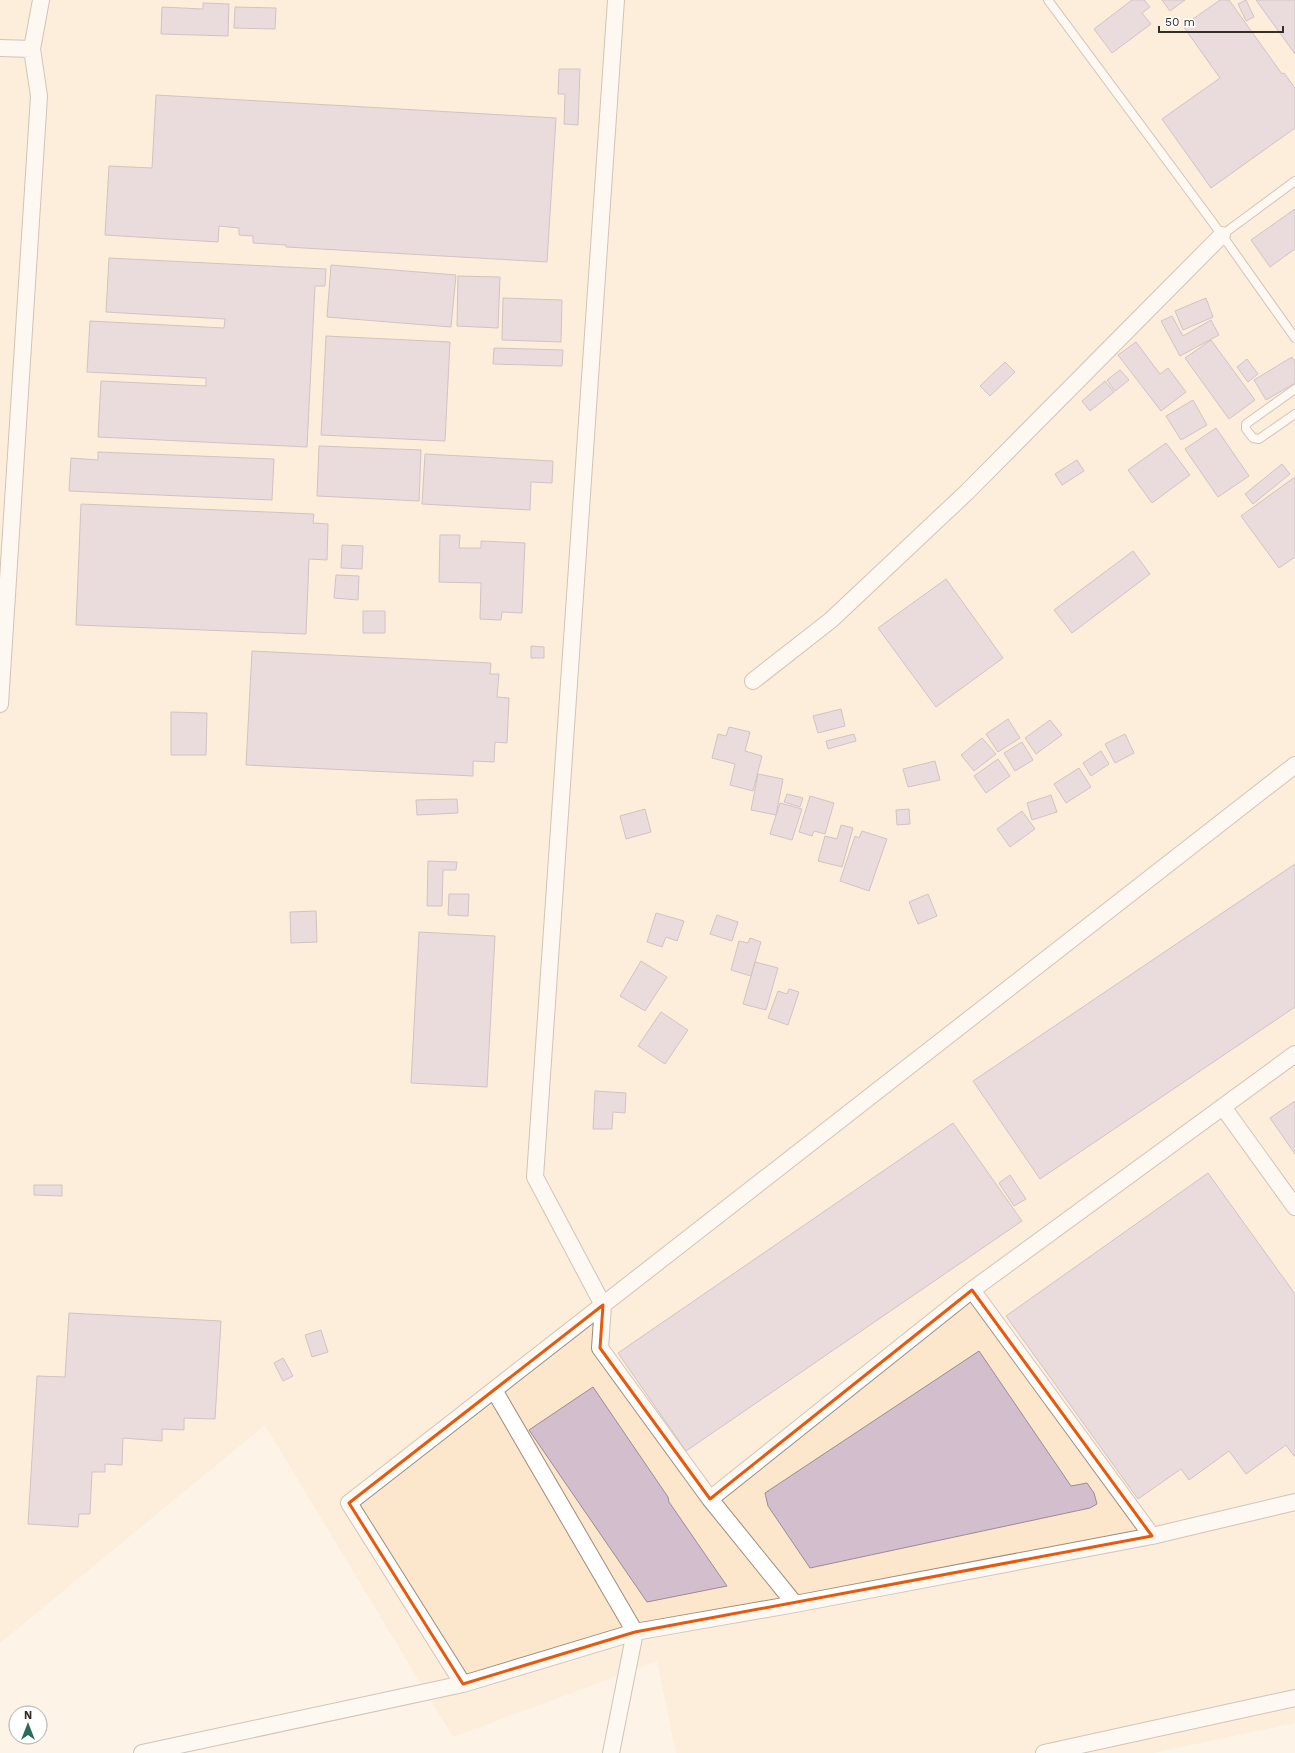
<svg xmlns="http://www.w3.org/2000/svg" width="1295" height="1753" font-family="'Work Sans',sans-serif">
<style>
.built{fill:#fce7cd}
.building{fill:#d3bece;stroke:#9d8a98}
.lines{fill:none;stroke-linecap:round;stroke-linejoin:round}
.service-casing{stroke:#9c8d7b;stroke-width:10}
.minor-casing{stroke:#9c8d7b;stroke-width:18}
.service{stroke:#fff;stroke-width:8}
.minor{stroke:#fff;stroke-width:16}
.marked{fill:none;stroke:#e8590c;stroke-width:3;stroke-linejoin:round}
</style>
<rect width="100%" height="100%" fill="#fdf3e7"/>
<!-- built -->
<path class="built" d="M0 0H1295V1723L1153 1753H676L657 1661 453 1737 265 1425 0 1643Z"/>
<!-- building -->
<path class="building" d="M1132 0H1144L1150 7 1142 13 1151 24 1112 53 1094 29Z
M1162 0H1185L1170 11Z
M1220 0H1229L1282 74 1284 73 1295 88V128L1211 188 1162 119 1220 78 1183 26Z
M1246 0 1254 17 1246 21 1238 4Z
M1256 0H1295V54Z
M203 3 229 4 228 36 161 34 162 7 203 9Z
M235 7 276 8 275 29 234 28Z
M559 69H580L578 125 564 124 565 94H558Z
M156 95 556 118 547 262 286 247V245L253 243V236L239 235V228L219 226 218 242 105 235 109 166 152 168Z
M1295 209V249L1270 267 1251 240Z
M109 258 326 269 325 286H315L307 447 98 437 101 381 206 386V378L87 372 90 321 224 328 225 319 106 312Z
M331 265 456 275 451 327 327 317Z
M458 276 500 277 498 328 457 326Z
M503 298 562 300 561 342 502 340Z
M1206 298 1213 317 1183 330 1175 311Z
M1172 316 1183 336 1211 320 1219 335 1180 356 1161 321Z
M326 336 450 342 445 441 321 435Z
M1211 340 1255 400 1229 419 1185 358Z
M1136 342 1160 374 1168 368 1186 392 1161 411 1118 355Z
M494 348 563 350 562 366 493 364Z
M1292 357 1295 362V383L1266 400 1254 380Z
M1247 359 1258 374 1248 382 1237 367Z
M1005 362 1015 372 990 396 980 386Z
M1120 370 1129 380 1115 391 1107 380Z
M1105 381 1114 392 1090 411 1082 401Z
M1193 400 1207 425 1181 440 1166 416Z
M1216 428 1249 476 1218 497 1185 449Z
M1166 443 1190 475 1152 503 1128 470Z
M319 446 421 450 419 501 317 496Z
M98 452 274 459 272 500 69 491 71 458 98 460Z
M425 454 553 461 552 483 531 482 530 510 422 504Z
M1077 460 1084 471 1062 485 1055 474Z
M1282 464 1290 474 1253 504 1245 494Z
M1295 477V557L1279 568 1241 516Z
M81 504 314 514 313 523 328 524 327 560 309 559 306 634 76 625Z
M440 535H460L459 548H481V541L525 543 522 613 502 612 501 620 480 619 481 583 439 582Z
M342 545 363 546 362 569 341 568Z
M1133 551 1150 574 1072 633 1054 610Z
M336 575 359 576 358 600 334 598Z
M946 579 1003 658 936 707 878 628Z
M363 611H385V633H363Z
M531 646 544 647V658H531Z
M252 651 491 663 490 674H499L497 697 509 698 507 743 495 742 494 762 473 761V776L246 765Z
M841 709 845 726 818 733 813 716Z
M171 712 207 713 206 755H171Z
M1008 719 1020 738 998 752 986 734Z
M1050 720 1062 735 1036 754 1025 738Z
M729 727 750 732 745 751 762 756 753 791 730 785 735 764 712 758 718 734 726 736Z
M854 734 856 741 828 749 826 741Z
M1125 734 1134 753 1115 763 1105 744Z
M982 738 996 754 974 771 961 755Z
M1022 742 1033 760 1015 771 1004 753Z
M1101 751 1109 764 1091 776 1083 763Z
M998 759 1010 776 986 793 974 776Z
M935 761 940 780 908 787 903 769Z
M1079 768 1091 787 1066 803 1054 784Z
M758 774 783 779 776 815 751 810Z
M787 794 803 798 800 807 784 802Z
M1051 795 1057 812 1032 820 1027 803Z
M810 796 834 803 825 834 814 831 812 836 799 832Z
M457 799 458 813 417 815 416 800Z
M780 803 802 809 792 840 770 834Z
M645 809 651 832 626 839 620 816Z
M909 809 910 824 897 825 896 810Z
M1022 811 1035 829 1010 847 997 829Z
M841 825 853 828 842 867 818 861 825 836 837 839Z
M862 831 887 839 869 891 840 881 855 836 859 838Z
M428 861 457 862 456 870H443L442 906H427Z
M1295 864V1007L1040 1179 973 1081Z
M449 894H469L468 916 448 915Z
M928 894 937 916 918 924 909 902Z
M316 911 317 942 291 943 290 912Z
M656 913 684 921 677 941 666 937 662 947 647 942Z
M717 915 738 922 732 941 710 934Z
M419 932 495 936 487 1087 411 1083Z
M750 938 761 942 751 976 731 970 739 941 748 943Z
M641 961 667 977 645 1011 620 996Z
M755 962 778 968 766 1010 743 1004Z
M789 989 799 992 788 1025 768 1018 778 991 787 994Z
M661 1012 688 1030 665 1064 638 1046Z
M595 1091 626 1093 625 1113 613 1112 612 1129H593Z
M1295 1101V1154L1270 1118Z
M953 1123 1022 1221 686 1451 618 1353Z
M1208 1173 1295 1294V1456H1294L1286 1445 1246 1474 1229 1451 1189 1480 1181 1469 1138 1499 1006 1316Z
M1010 1175 1026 1199 1014 1206 999 1183Z
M34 1185H62V1196L34 1195Z
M69 1313 221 1321 215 1419 184 1418V1430L162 1429V1441L123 1438 122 1465 105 1464V1472H92L90 1514H79L78 1527 28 1524 37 1376 65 1377Z
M321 1330 328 1352 312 1357 305 1335Z
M979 1351 1071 1486 1087 1483 1094 1493 1097 1504 1090 1508 810 1568 768 1506 765 1493Z
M283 1358 293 1376 283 1381 274 1363Z
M593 1387 668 1497 669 1502 727 1586 647 1602 529 1430Z"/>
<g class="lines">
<!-- service casing -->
<g class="service-casing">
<path id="service" d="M1048 0 1222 235 1295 338
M1222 235 1295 181
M1295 389 1246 424V429L1253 438 1259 439 1295 414"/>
</g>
<!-- minor casing -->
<g class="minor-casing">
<path id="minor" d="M616 0 535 1177 603 1305 600 1348 710 1499
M0 48 32 49
M753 681 831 620 967 492 1222 235
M0 704 39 96 32 49 41 0
M1223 1107 1295 1207
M972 1290 1152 1536
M494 1390 635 1632 611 1753
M795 1604 710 1499 972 1290 1295 1054
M463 1684 349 1503 1295 765
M142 1753 463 1684 635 1632 795 1604 1152 1536 1295 1502
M1044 1753 1295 1698"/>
</g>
<!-- service -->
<use href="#service" class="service"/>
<!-- minor -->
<use href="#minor" class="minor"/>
</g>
<!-- marked area -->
<path d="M0 0H1295V1753H0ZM972 1290 1152 1536 635 1632 463 1684 349 1503 603 1305 600 1348 710 1499Z" fill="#fdf3e7" fill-opacity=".55" fill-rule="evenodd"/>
<path class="marked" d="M972 1290 1152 1536 635 1632 463 1684 349 1503 603 1305 600 1348 710 1499Z"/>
<!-- north arrow -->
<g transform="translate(28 1725)"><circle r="19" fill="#ffffff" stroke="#aeaba9"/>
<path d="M0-3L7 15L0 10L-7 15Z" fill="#2b6d5d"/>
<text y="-6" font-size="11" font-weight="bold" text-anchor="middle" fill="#352e27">N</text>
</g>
<!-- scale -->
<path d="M1159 26v6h124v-6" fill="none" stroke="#352e27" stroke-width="2"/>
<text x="1165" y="26" font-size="12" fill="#352e27" stroke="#ffffff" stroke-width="3" paint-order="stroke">50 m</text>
</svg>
